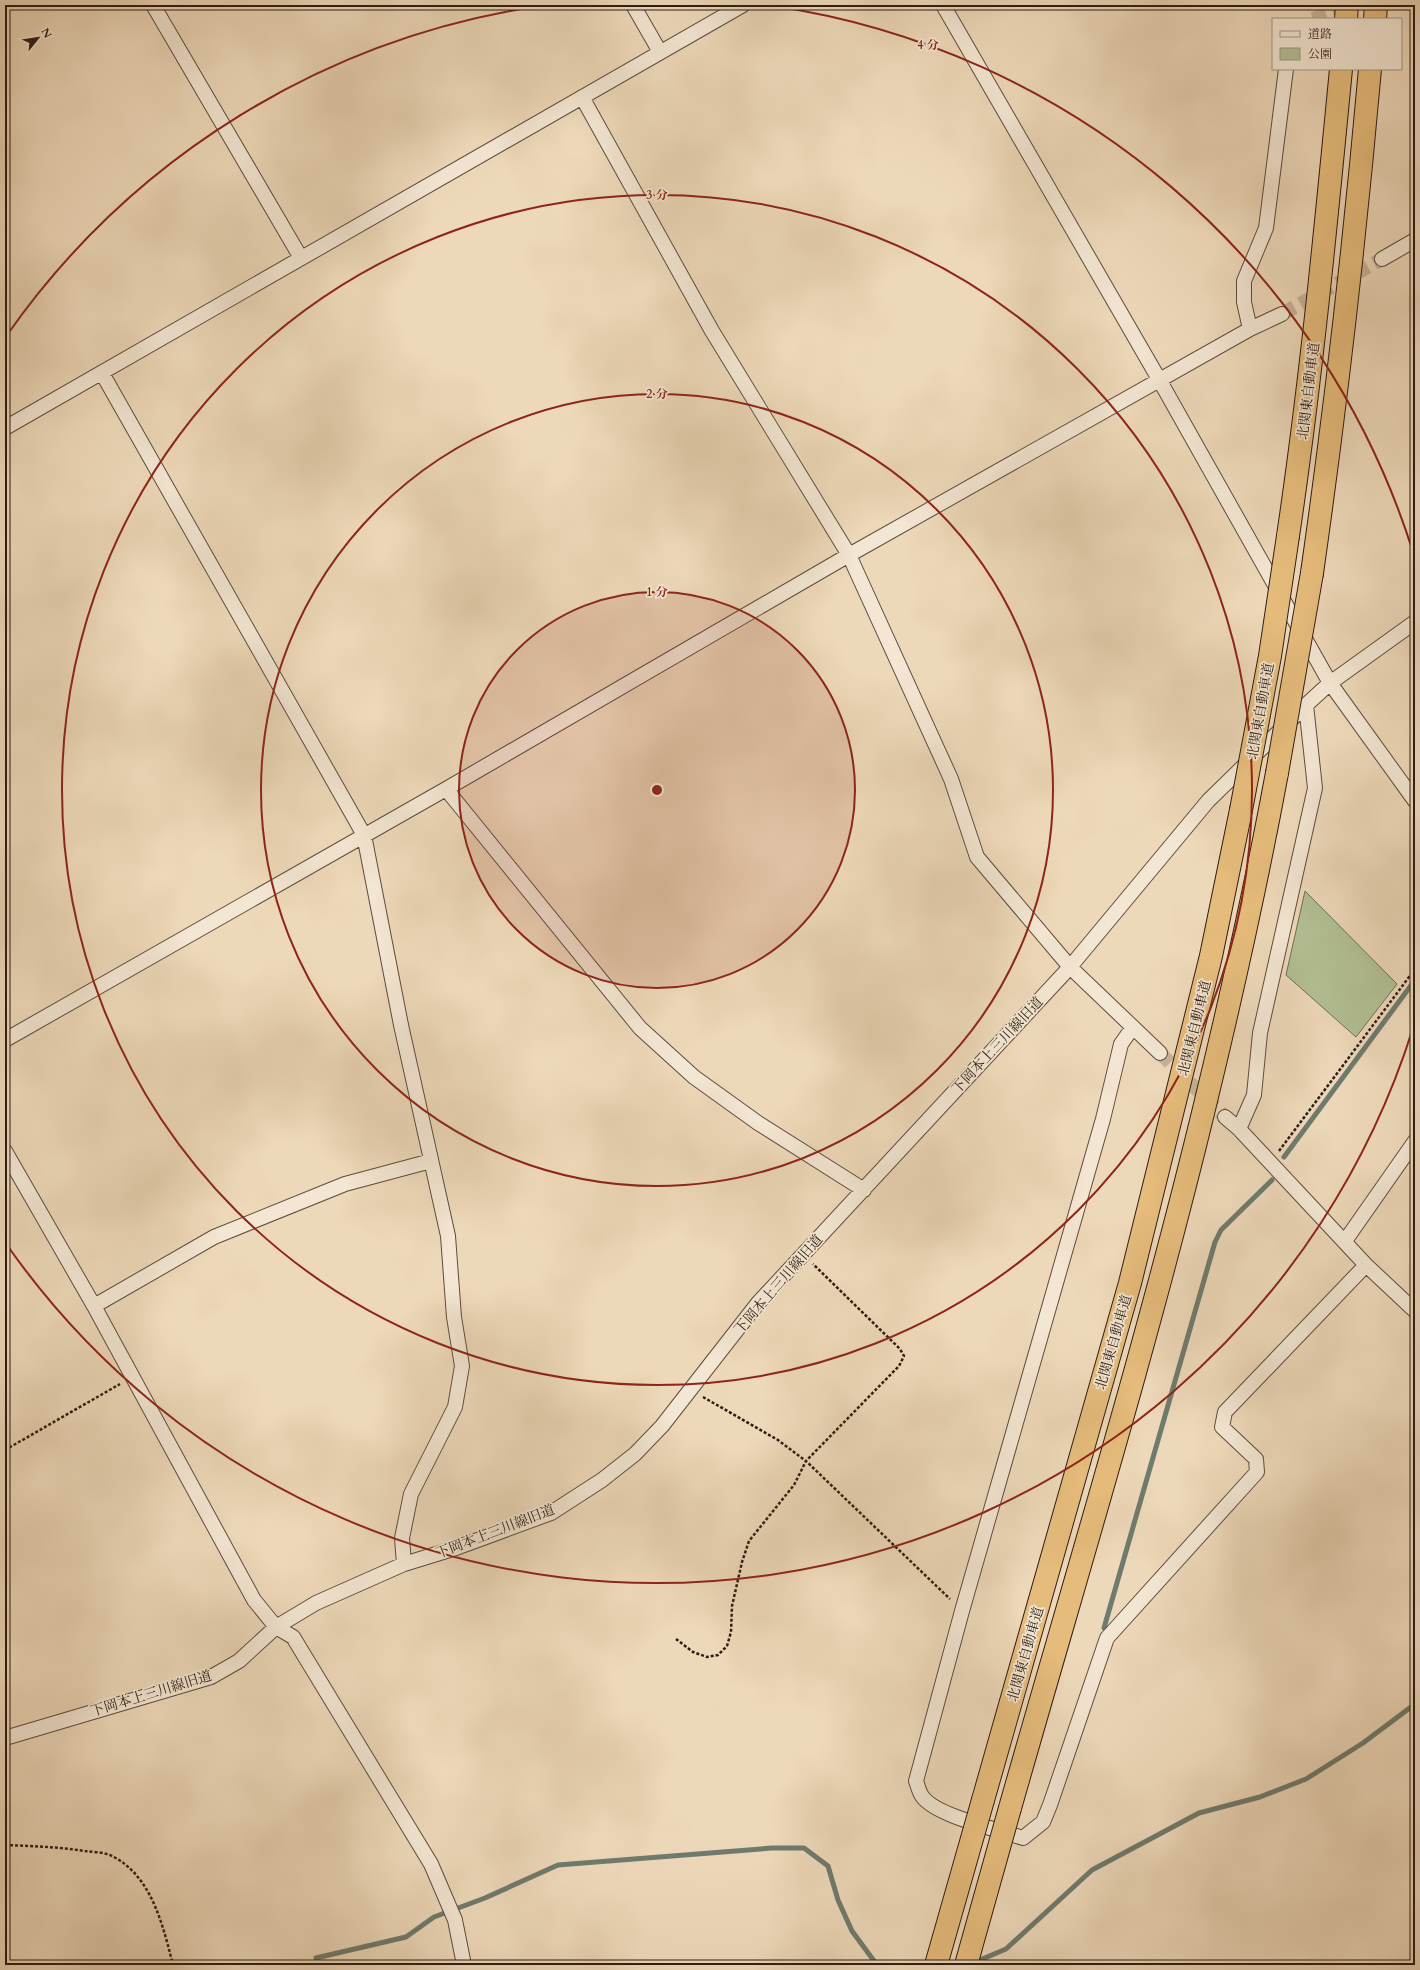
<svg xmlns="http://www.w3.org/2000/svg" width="1420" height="1970" font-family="Cardo,'Noto Serif JP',serif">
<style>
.green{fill:#b2c094;stroke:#706e54}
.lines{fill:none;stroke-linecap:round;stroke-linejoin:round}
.stream{stroke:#6f7b6e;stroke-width:5}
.street-tunnel{stroke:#c7b298;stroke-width:14;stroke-dasharray:14 7;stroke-linecap:butt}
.street-casing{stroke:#5e4b3c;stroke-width:16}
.highway-casing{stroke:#2e1c13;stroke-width:24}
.path{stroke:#2e1c13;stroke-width:2.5;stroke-dasharray:3 2;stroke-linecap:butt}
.street{stroke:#f3e6d2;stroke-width:14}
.highway{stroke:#e6bc7c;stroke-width:22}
.highway-bridge-casing{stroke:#2e1c13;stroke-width:24;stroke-linecap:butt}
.highway-bridge{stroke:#e6bc7c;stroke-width:22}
.ring{fill:none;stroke:#8f2418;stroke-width:2}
.labels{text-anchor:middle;stroke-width:3.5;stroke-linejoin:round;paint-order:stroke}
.street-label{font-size:14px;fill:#2e1c13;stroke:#f3e6d2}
.centre{fill:#8f2418;stroke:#f3e6d2;stroke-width:2}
.ring-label{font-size:12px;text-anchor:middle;font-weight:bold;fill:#8f2418;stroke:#f3e6d2;stroke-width:3.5;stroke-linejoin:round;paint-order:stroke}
</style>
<rect width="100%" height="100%" fill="#edd8b9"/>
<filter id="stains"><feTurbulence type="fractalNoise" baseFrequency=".005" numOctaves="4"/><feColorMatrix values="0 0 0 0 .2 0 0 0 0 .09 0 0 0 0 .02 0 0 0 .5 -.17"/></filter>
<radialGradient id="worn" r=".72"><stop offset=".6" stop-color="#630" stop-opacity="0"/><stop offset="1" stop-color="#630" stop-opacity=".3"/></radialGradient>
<!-- green -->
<path class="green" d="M1305 891 1397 984 1356 1037 1286 975Z"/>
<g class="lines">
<!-- stream -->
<path class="stream" d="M1284 1157 1415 980
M1104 1628 1215 1242 1221 1230 1272 1180
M316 1958 406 1937 434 1917 485 1898 558 1865 772 1848H804L828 1866 838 1900 852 1931 877 1965
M973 1963 1006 1949 1092 1870 1199 1813 1260 1797 1306 1779 1363 1743 1415 1704"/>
<!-- street-tunnel -->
<path class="street-tunnel" d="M1313 19 1352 5
M1282 314 1382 259
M1160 1053 1225 1117"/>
<!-- street casing -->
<g class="street-casing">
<path id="street" d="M153 5 301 258
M633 5 660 52
M943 5 1160 381 1330 683 1415 801
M582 97 712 331 849 555 951 779 977 857 1070 967 1160 1053
M1382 259 1415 240
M1250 329 1244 302V281L1266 228 1286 69
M102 373 364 835 401 1025 448 1236 454 1317 462 1366 455 1407 411 1494 402 1538 404 1564
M5 428 743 5
M446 789 640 1028 694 1077 758 1123 864 1190
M1133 1027 1121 1044 1103 1119 962 1611 916 1781C918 1786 919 1792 922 1796 935 1816 1000 1830 1023 1838L1043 1822 1050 1805 1107 1638 1257 1472 1256 1459 1222 1427 1225 1412 1366 1265
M5 1040 446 789 849 555 1250 329 1282 314
M1225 1117 1239 1129 1366 1265 1415 1311
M1239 1129 1254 1095 1260 1033 1315 788 1306 705
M5 1151 94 1306 254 1600 276 1627 293 1637 431 1864 455 1920 464 1965
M1345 1241 1415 1141
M94 1306 214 1237 345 1184 431 1161
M5 1738 211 1677 239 1661 276 1627 316 1603 404 1564 456 1548 551 1513 602 1480 635 1454 662 1426 758 1303 1070 967 1208 801 1306 705 1330 683 1415 622"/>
</g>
<!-- highway casing -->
<g class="highway-casing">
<path id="highway" d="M1346 19 1347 5
M1375 19 1376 5
M1288 536C1311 381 1326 225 1341 69
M1312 573C1336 405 1355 238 1370 69
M983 1800 1130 1283 1211 956 1241 810
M1010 1808C1076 1576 1147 1344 1204 1109 1231 998 1256 886 1277 773"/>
</g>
<!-- path -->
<path class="path" d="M1279 1151 1415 969
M703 1397 778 1440 806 1461 950 1599
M5 1450 120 1384
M676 1639 693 1652 707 1657 718 1655 727 1646 731 1632 732 1606 742 1562 749 1541 794 1485 806 1461 899 1366 904 1356 900 1349 813 1264
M5 1845C32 1846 58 1847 85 1851 93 1852 104 1852 112 1856 152 1876 163 1926 173 1965"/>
<!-- street -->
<use href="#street" class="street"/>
<!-- highway -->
<use href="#highway" class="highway"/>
<!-- highway-bridge casing -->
<g class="highway-bridge-casing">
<path id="highway-bridge" d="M1277 773 1312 573
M1241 810 1270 656 1288 536
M936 1965 983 1800
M966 1965 1010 1808"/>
</g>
<!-- highway-bridge -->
<use href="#highway-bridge" class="highway-bridge"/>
</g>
<!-- distance rings -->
<circle cx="657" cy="790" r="198" fill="#8f2418" fill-opacity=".12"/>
<g class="ring">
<circle cx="657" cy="790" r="198"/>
<circle cx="657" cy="790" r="396"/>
<circle cx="657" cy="790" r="595"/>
<path d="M1413 1028A793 793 0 0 1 7 1245M7 335A793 793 0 0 1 540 6M774 6A793 793 0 0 1 1413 552"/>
</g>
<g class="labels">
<!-- street labels -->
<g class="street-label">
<text transform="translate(1308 391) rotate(-83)" y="5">北関東自動車道</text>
<text transform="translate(1260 711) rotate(-80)" y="5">北関東自動車道</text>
<text transform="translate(1194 1028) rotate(-76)" y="5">北関東自動車道</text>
<text transform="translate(997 1045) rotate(-47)" y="5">下岡本上三川線旧道</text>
<text transform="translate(778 1284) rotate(-49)" y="5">下岡本上三川線旧道</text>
<text transform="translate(1113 1342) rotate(-74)" y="5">北関東自動車道</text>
<text transform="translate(495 1531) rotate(-21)" y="5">下岡本上三川線旧道</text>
<text transform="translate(1025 1654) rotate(-74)" y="5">北関東自動車道</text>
<text transform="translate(151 1693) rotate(-17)" y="5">下岡本上三川線旧道</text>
</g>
</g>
<circle cx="657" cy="790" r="6" class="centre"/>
<g class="ring-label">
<text x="928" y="49">4 分</text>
<text x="657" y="199">3 分</text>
<text x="657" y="398">2 分</text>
<text x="657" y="596">1 分</text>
</g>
<!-- margin -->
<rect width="1420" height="1970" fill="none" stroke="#edd8b9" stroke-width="20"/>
<rect x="6" y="6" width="1408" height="1958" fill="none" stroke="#2e1c13" stroke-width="2"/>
<rect x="10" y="10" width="1400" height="1950" fill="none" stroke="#2e1c13"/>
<!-- legend -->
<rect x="1272" y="18" width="130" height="52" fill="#f3e6d2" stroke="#a49586"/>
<rect x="1280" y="31" width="20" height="6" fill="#f3e6d2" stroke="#a49586"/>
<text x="1308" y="38" font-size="12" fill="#2e1c13">道路</text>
<rect x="1280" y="48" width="20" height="12" fill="#b2c094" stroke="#a49586"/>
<text x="1308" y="58" font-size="12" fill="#2e1c13">公園</text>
<!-- north arrow -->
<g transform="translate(38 38) rotate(60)" stroke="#f3e6d2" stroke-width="3" paint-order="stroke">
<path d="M0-3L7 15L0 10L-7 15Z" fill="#2e1c13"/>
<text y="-6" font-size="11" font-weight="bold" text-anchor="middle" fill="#2e1c13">N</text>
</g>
<rect width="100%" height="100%" filter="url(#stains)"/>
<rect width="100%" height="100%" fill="url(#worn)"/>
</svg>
